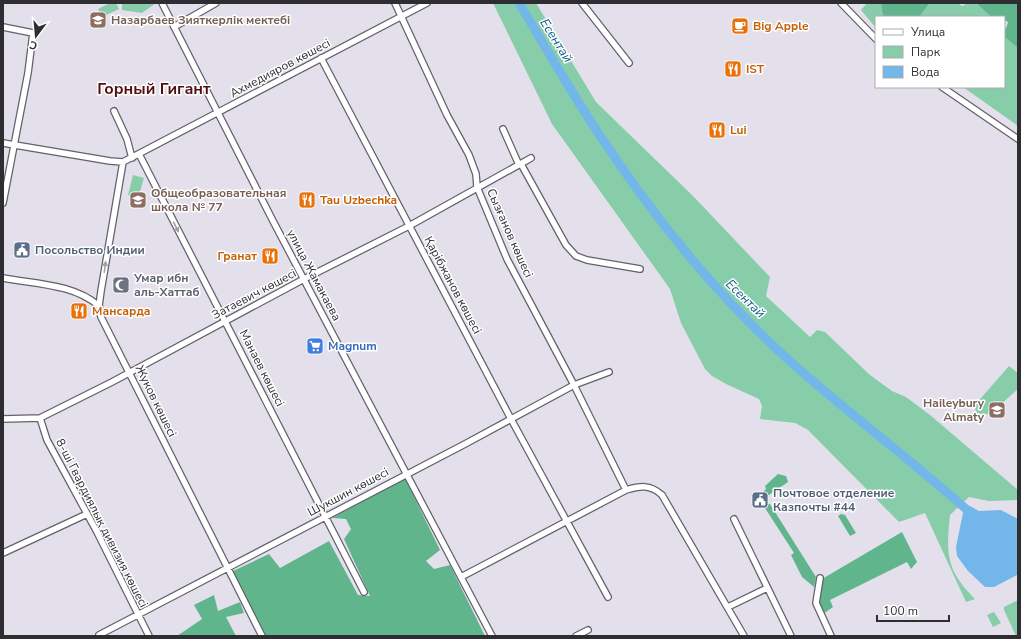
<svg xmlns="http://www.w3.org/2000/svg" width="1021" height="639" font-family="'Nunito Sans',sans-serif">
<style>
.green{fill:#88cdaa}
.forest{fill:#61b58d}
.water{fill:#72b6ea}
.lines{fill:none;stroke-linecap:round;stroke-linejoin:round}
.river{stroke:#72b6ea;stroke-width:9}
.minor-casing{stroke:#63616b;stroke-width:8}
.minor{stroke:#fff;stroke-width:5.5}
.oneway{fill:#a1a0a2}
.labels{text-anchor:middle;stroke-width:3;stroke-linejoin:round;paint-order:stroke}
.education-label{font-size:12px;font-weight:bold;fill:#785e54;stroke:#fff;text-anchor:start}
.food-label{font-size:12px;font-weight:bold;fill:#c56008;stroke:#fff;text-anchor:start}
.street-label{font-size:12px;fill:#2e2d31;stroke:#fff}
.service-label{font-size:12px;font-weight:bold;fill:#4e5e75;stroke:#fff;text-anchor:start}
.worship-label{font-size:12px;font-weight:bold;fill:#5b616d;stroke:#fff;text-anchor:start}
.shop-label{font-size:12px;font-weight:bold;fill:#366cbe;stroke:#fff;text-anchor:start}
.water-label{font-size:13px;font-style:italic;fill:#0a5b8c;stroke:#fff}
.district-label{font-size:16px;font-weight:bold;fill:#530f0f;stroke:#fff}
</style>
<rect width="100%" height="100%" fill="#e3e0ec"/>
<!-- green -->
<path class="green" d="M110 3H116L119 9 102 17 98 9Z
M122 3H156L142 13 122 10Z
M493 3H536L596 102 694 197 770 277 766 296 810 337 817 330 825 332 870 375 892 391 906 397 930 415 1018 490V500L989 501 969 497 950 515C946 554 946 570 975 599L966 602 925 513 899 522 808 430 795 423 760 419 762 406 759 399 728 385 712 376 705 369 681 323 670 289 552 124Z
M867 3H881L882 12 884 17H876V28L861 10Z
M930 3H958L962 6 968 3H976L991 17H919Z
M1018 13V126L963 87H1004V30Z
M133 175 144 178 138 198 128 195Z
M1009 366 1018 373V389L999 406 979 419 974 406Z
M1018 600V636H1016L1004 610V607Z
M994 612 1001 623 993 627 987 615Z"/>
<!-- forest -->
<path class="forest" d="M881 3H930L919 17H884L882 12Z
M976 3H1018V48L1004 36 1008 22 1004 20V17H991Z
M778 474 786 476 788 482 769 495 763 496 762 493 766 489 765 486Z
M405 478 440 550 426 561 434 569 450 565 485 636H266L231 572 269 554 280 568 329 541 358 595 370 596 344 539 351 529 346 519 332 518Z
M766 503 770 504 816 577 814 587 802 577 791 555 794 553 765 508Z
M841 514 845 515 856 533 850 536 838 516Z
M902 532 917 562 911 569 907 562 830 600 833 607 823 614 818 602 822 579Z
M214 595 218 611 240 602 244 613 226 617 236 636H177L202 619 194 605Z"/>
<!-- water -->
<path class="water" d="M970 506 979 511 1001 510 1018 519V577L1017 575 994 587H985L968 571 957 556 956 547 963 513Z"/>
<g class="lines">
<!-- river -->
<path class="river" d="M519 3C545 46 569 89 597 131 641 198 690 262 746 319 817 392 901 449 976 518"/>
<!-- minor casing -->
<g class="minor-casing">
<path id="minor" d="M162 3 273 221 492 636
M395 3 447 115 469 155 476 174 477 187 507 259 574 385 626 490
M582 3 629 63
M841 3 876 39
M3 27 33 33 28 73 3 203
M174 27 216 3
M321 58 511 419 608 597
M942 87 1018 139
M114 111 127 139 132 158
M503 129 519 165
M3 143 110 161 123 162 427 3
M139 154 364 592
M123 162 101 291 99 306 101 317 262 636
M521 164 566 245 576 256 587 260 640 269
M3 278C35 284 74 284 99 306
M40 418 47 440 97 532 149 636
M3 419 40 418 112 382 304 279 409 226 531 158
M734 519 791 636
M3 553 87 514
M461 577 626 490C640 486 650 484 662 495L744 636
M820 578 816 603 831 636
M728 607 767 588
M99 635 465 444 574 385 609 372
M576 636 588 630"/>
</g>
<!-- minor -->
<use href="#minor" class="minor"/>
</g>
<!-- one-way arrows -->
<defs><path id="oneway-solid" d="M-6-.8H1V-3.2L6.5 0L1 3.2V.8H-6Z"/></defs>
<g class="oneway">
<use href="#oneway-solid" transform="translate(176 227) rotate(63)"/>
<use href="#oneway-solid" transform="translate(105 267) rotate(-82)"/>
</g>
<!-- icons -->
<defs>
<g id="school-square" transform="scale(0.9)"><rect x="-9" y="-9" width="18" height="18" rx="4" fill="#8d6e63" stroke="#fff"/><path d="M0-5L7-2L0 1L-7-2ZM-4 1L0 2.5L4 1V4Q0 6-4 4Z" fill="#fff"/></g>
<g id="cafe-square" transform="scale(0.9)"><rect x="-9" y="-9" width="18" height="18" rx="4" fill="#e8710a" stroke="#fff"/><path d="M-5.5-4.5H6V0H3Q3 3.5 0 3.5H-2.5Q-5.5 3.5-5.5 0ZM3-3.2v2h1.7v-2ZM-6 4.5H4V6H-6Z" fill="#fff"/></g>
<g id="restaurant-square" transform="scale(0.9)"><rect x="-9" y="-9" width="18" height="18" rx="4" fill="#e8710a" stroke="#fff"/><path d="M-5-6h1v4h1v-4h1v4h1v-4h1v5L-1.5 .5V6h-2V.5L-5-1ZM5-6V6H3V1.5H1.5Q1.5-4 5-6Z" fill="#fff"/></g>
<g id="civic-square" transform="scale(0.9)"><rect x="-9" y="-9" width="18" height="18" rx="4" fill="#5c6f8a" stroke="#fff"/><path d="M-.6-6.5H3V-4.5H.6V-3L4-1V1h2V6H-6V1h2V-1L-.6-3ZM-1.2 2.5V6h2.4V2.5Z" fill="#fff"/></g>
<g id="mosque-square" transform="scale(0.9)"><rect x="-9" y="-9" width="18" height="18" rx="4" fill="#6b7280" stroke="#fff"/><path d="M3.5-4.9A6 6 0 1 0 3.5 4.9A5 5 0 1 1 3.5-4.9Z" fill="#fff"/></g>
<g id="supermarket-square" transform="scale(0.9)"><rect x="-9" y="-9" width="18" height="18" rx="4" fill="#3f7fe0" stroke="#fff"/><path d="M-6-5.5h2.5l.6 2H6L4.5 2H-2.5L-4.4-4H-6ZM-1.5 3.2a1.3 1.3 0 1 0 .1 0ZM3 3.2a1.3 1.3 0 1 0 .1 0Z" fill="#fff"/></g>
</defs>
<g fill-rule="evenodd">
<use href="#school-square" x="98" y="20"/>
<use href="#cafe-square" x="740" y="26"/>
<use href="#restaurant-square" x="733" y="69"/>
<use href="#restaurant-square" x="717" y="130"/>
<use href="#school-square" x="138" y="200"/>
<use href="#restaurant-square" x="307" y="200"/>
<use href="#civic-square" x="22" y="250"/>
<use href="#restaurant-square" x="270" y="256"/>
<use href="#mosque-square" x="121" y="285"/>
<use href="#restaurant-square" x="79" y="311"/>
<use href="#supermarket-square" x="315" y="346"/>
<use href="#school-square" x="997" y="410"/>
<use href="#civic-square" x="760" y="500"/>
</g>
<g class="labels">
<!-- education labels -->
<g class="education-label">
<text x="111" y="24">Назарбаев Зияткерлік мектебі</text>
<text x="151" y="197">Общеобразовательная<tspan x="151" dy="14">школа № 77</tspan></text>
<text x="984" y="407" text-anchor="end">Haileybury<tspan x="984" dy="14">Almaty</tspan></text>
</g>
<!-- food labels -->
<g class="food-label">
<text x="753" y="30">Big Apple</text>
<text x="746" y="73">IST</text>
<text x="730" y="134">Lui</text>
<text x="320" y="204">Tau Uzbechka</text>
<text x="257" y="260" text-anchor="end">Гранат</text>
<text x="92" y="315">Мансарда</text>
</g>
<!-- street labels -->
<g class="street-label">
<text transform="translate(280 68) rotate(-28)" y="4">Ахмедияров көшесі</text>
<text transform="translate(510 233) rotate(66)" y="4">Сызғанов көшесі</text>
<text transform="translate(314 275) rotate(62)" y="4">улица Жамакаева</text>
<text transform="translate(453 285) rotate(62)" y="4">Қарібжанов көшесі</text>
<text transform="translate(254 294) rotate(-28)" y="4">Затаевич көшесі</text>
<text transform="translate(262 368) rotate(63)" y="4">Манаев көшесі</text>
<text transform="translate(156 401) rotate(64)" y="4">Жуков көшесі</text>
<text transform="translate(348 492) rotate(-28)" y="4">Шукшин көшесі</text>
<text transform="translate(102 523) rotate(63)" y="4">8-ші Гвардиялық дивизия көшесі</text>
</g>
<!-- service labels -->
<g class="service-label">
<text x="35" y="254">Посольство Индии</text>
<text x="773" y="497">Почтовое отделение<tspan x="773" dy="14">Казпочты #44</tspan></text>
</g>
<!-- worship labels -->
<g class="worship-label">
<text x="134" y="282">Умар ибн<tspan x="134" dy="14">аль-Хаттаб</tspan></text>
</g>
<!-- shop labels -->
<g class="shop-label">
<text x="328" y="350">Magnum</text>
</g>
<!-- water labels -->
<g class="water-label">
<text transform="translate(557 40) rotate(58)" y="5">Есентай</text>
<text transform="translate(746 298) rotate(44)" y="5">Есентай</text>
</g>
<!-- district labels -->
<g class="district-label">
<text x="154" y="94">Горный Гигант</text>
</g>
</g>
<!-- border -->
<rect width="1021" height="639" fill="none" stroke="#2e2d31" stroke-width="8"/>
<!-- legend -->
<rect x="875" y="16" width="130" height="72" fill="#ffffff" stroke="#ababad"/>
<rect x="883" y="29" width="20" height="6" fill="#ffffff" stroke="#ababad"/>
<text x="911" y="36" font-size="12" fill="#2e2d31">Улица</text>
<rect x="883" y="46" width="20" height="12" fill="#88cdaa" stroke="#ababad"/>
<text x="911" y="56" font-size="12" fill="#2e2d31">Парк</text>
<rect x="883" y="66" width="20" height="12" fill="#72b6ea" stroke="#ababad"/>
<text x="911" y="76" font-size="12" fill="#2e2d31">Вода</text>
<!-- north arrow -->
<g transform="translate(36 36) rotate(196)" stroke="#ffffff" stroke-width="3" paint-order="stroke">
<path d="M0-3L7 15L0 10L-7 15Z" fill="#2e2d31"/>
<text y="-6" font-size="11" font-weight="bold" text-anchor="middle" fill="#2e2d31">С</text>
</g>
<!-- scale -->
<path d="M877 615v6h72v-6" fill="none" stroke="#2e2d31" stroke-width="2"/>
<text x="883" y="615" font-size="12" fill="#2e2d31" stroke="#ffffff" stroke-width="3" paint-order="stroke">100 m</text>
</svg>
